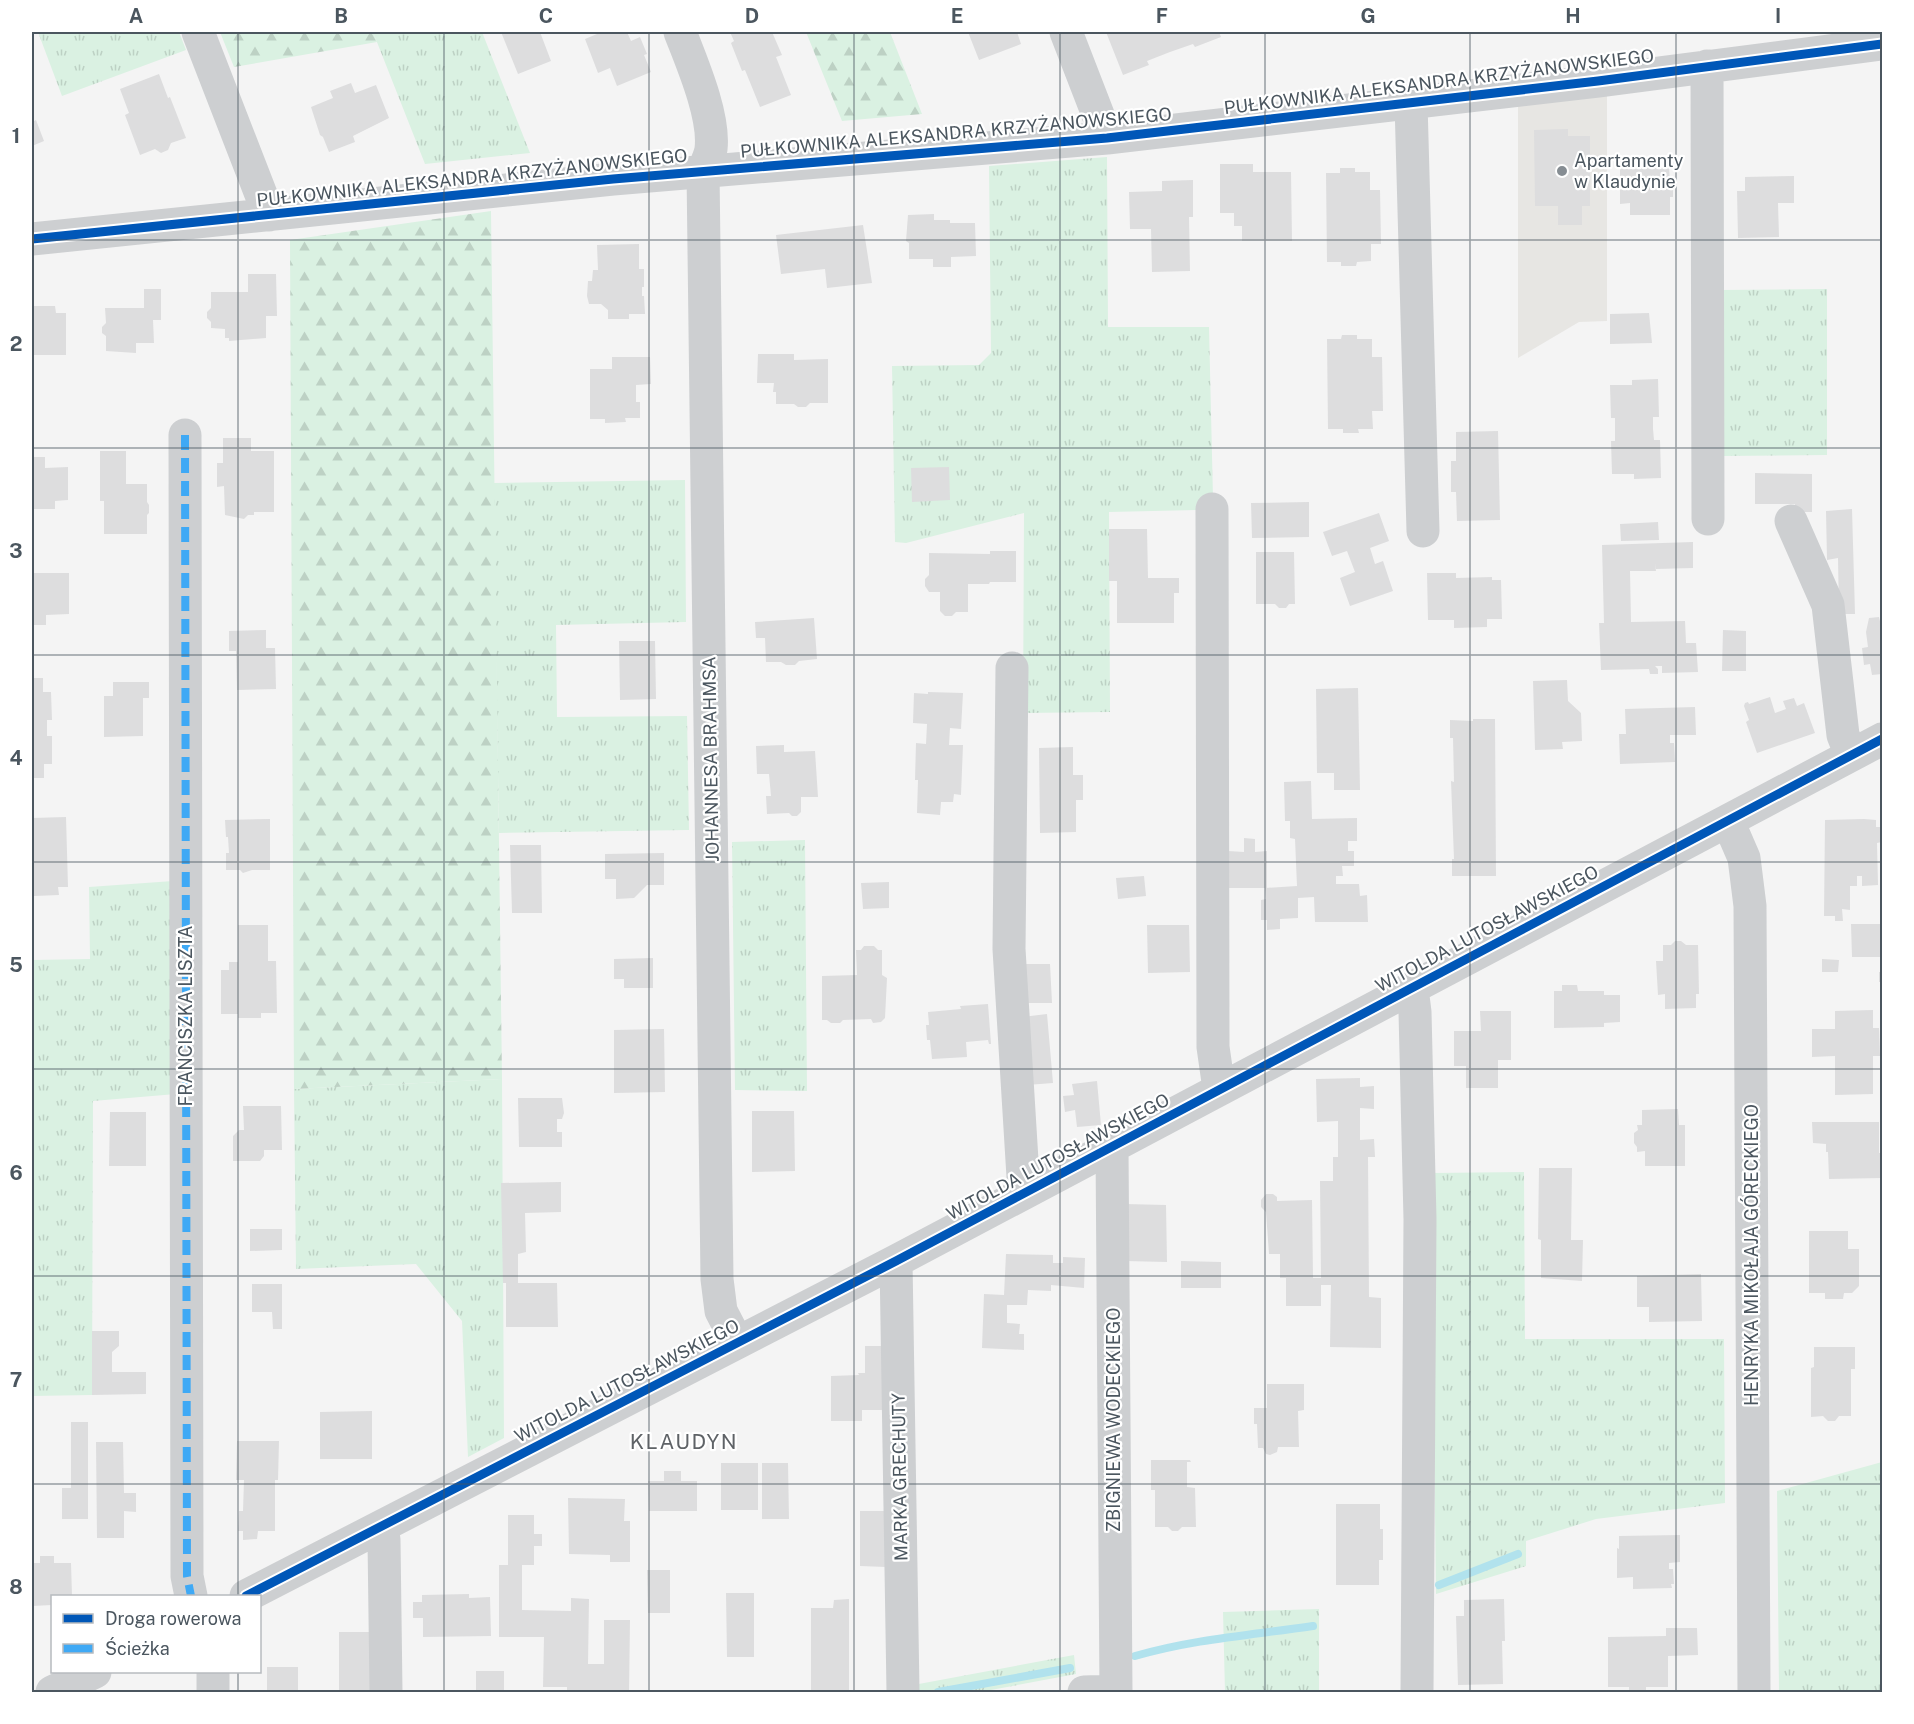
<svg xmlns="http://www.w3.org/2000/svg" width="1914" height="1724" font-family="'Public Sans',sans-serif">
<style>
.commercial{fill:#e7e6e3}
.grass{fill:url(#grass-tufts)}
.forest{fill:url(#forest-firs)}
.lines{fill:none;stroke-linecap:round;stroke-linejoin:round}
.stream{stroke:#b1e2ed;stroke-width:8}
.building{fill:#ddddde}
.minor{stroke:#cdcfd1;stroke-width:33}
.quiet{stroke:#3fa9f5;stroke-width:8;stroke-dasharray:15 8;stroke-linecap:butt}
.cycleway-casing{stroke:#fff;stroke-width:13}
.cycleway{stroke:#0057b8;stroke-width:9}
.grid{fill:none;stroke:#4b565f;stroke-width:1.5;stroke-opacity:0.55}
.poi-dot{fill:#868d93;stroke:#fff;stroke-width:2}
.labels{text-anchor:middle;stroke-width:4.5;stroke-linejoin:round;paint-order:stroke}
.street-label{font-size:18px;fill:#4b565f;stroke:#fff}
.poi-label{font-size:18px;fill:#4b565f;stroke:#fff;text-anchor:start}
.quarter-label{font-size:21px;letter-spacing:1.5px;fill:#5f6367;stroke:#fff}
.neatline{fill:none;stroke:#4b565f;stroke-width:2}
.grid-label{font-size:20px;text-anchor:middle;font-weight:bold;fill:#4b565f}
</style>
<defs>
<pattern id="grass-tufts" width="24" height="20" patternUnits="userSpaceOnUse" patternTransform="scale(1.5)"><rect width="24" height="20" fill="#daf1e2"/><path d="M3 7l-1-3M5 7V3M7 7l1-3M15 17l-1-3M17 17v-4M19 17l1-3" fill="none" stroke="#bdd1c4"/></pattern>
<pattern id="forest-firs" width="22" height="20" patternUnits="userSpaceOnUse" patternTransform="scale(1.5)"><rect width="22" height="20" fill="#daf1e2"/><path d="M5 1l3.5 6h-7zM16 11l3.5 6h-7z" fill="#bdd1c4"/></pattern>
</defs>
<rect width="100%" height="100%" fill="#f4f4f4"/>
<!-- commercial -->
<path class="commercial" d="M1607 95V321L1579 322 1518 358V105Z"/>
<!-- grass -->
<path class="grass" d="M38 32H179L186 50 62 96Z
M373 32H482L530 153 425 164Z
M1107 157 1108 327H1209L1213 498 1197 510 1109 512 1110 712 1023 713 1024 513 906 543 895 542 892 366 979 365 991 353 989 166Z
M1827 289V455L1721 456 1719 290Z
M685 480 686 622 556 625 557 717 687 716 689 830 499 833 493 483Z
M805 840 807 1091 735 1090 732 842Z
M173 881 176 1094 93 1101 92 1395 32 1396V960L90 959 89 887Z
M502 1079 504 1438 468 1457 462 1321 416 1264 296 1269 294 1089Z
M1524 1172 1525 1339H1724L1725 1503 1596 1519 1526 1541V1566L1436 1594 1431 1173Z
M1882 1462V1692H1779L1777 1491Z
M1319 1609V1692H1225L1223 1612Z
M1074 1655 1076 1674 980 1692H909L908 1686Z"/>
<!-- forest -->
<path class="forest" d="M220 32H373L377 42 234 67Z
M806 32H890L922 114 842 121Z
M491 211 502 1079 294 1089 290 240Z"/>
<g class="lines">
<!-- stream -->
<path class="stream" d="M1439 1585 1518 1554
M1135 1656C1194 1639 1252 1635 1313 1626
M938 1692 1070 1668"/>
</g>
<!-- building -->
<path class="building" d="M501 32H540L551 61 518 74Z
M596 32H627L631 41 640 37 647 54 644 55 651 72 617 86 610 68 598 73 585 39 597 34Z
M730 32H772L782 55 776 57 791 95 760 107 745 70 742 71 731 43 734 41Z
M968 32H1017L1021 44 979 60Z
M1106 32H1219L1221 37 1195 47 1193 44 1170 52 1147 61 1149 65 1123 75Z
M159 74 168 98 170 97 186 138 171 143 168 150 161 153 155 149 140 155 125 115 129 113 120 89Z
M351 83 355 93 376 85 389 118 353 136 355 142 329 152 323 137 320 135 311 107 333 98 330 91Z
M36 120 44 141 32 146V122Z
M1568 129V136H1590V206H1582V225H1558V206H1535L1534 130Z
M1620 157H1648V167H1669L1670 184H1673V197H1670V215H1630V203L1620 204Z
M1220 164H1253V172H1291L1292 241H1242V226H1234V213H1220Z
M1340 168H1355V172H1370V190H1380L1381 244H1371V261L1357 262 1356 266H1341V262H1327L1326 173H1340Z
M1794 176V203H1778L1779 237 1738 238 1737 191H1745V177Z
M1193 180V217H1189L1190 271 1152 272 1151 229H1130L1129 192 1162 191V181Z
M934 214V220H950V223H975L976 256 951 257V267H933V259H909V243L906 241 908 215Z
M863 225 872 283 827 288 825 269 781 274 776 235Z
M639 244V269H644V287H642V296H644L645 314H629V319H608V310L601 304H589L587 296 588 281H592L593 270H598L597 245Z
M248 274H276L277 316H266V338L229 341V338H225V329L211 328V322L207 318V312L211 308V292H248Z
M144 289H161V320H153L154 343H136V353L106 351V336L102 333V327L106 323 105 308H144Z
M32 306H55L56 313H66V355H32Z
M1649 313 1652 343 1610 344V314Z
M1342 335H1357V339H1372V357H1382L1383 411H1372L1373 429H1358L1359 433H1343V429H1328L1327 339H1341Z
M758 354H794V360L828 359V403H810L806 407H798L794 404H776V392H773L774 383H757Z
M612 357H650L651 384 636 385V402H640V418H625L626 422 605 423V419H590V369H612Z
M1658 379 1659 417H1653V429L1654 440H1660L1661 478 1634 479V474H1612L1611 441H1615V418H1611L1610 385H1632V380Z
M1498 431 1500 520 1457 521 1456 492H1451V461H1456V432Z
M223 438H251V451H274V512H254V515H248L244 519 225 515 224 486 217 487V463H223Z
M100 451H126V484H147V502L149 505V513L147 515V534H104V501H100Z
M32 457H45V468L68 467V500L55 501V509H32Z
M949 467 950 500 912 502 911 468Z
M1755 473 1812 474V512H1795V504H1755Z
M1309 502V537L1252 538 1251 503Z
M1852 509 1855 614H1839L1838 558 1827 560 1826 511Z
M1379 513 1389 541 1370 548 1375 564 1383 561 1393 591 1350 606 1340 578 1355 572 1347 551 1332 556 1323 532Z
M1658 522 1659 540 1621 541 1620 524Z
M1109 529H1147L1148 578H1179V593H1174V623H1117V581H1109Z
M1693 542V568L1656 569 1655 563 1656 571H1630L1631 622 1685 621 1686 643H1696L1698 672 1662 673V666H1655L1658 669V674H1650L1649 669 1601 670 1599 623H1604L1602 545Z
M990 551H1016V582H990L989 584H968V612H956L952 616H945L940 611V592H929L925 586V579L929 575V553L990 554Z
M1256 552H1294L1295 604H1289L1286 608H1279L1275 604H1256Z
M32 573H69V614L46 615V625H32Z
M1427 573H1456V578L1492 577V580H1501L1502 619H1487V627L1454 628V620H1428Z
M1879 617 1882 630V674L1872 675 1870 664 1864 665 1862 648 1868 647 1866 632 1869 618Z
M814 618 817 659 799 661 795 665H786L781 662H766L765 638H756L755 622Z
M266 630V648H275L276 689 237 690 236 651H229V631Z
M1723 630 1746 631V671H1722Z
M619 641H655L656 699 620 700Z
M32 678H43V692H51L52 720H47V736H52V764H44V778H32Z
M1567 680 1568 701 1581 713 1582 741 1562 742 1563 749 1535 750 1533 681Z
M113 682H149V698H143V736L104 737V696H113Z
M1358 688 1360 790H1334V773H1317L1316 689Z
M928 692 963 693 961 729 950 728 949 745H963L961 795 954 794 953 802H941L940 815 917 813 918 780H915L916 743 926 744 927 724 913 723 914 693 928 694Z
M1770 697 1775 713 1786 709 1783 701 1794 698 1797 706 1804 703 1815 733 1757 753 1746 722 1749 720 1744 706 1745 703 1748 702 1749 704Z
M1695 707 1696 735H1670V743H1674L1675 762 1620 764 1619 734H1626L1625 709Z
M1473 719H1495L1496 876H1452V859H1454L1451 781 1454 782 1453 738H1450V720L1473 721Z
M784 745V752L815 751 818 797H801V812L797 816H792L789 813 767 814 766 796H771L769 774H757L756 746Z
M1073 747V775H1083V800H1076V832L1040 833 1039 748Z
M1311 781 1312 819 1357 818V841H1348V851H1354V866H1342L1343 876H1336V884H1359L1360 896 1367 895 1368 922H1315L1314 897 1298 898V918L1280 919V929L1267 930V920H1261V900L1266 899 1265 888 1297 886 1295 839 1290 838V821H1285L1284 782Z
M66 817 68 887H58L59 895 34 896V888H32V818Z
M270 819V870H252L243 873 240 870H226V853H229L228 837H226L225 820Z
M1864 819 1876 820V827H1882V842L1877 843 1878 885 1862 886V876H1857V886H1850V910L1842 909 1843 921H1835V916H1824L1825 820Z
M1244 838 1255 839V852L1267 851V888H1228V851L1244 852Z
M510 845H541L542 913H512Z
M664 853V885H647L634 898 616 899V879H605V854Z
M1144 876 1146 896 1118 899 1116 878Z
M889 882V908L863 909 861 883Z
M1851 924H1882V957H1852Z
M238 925H268V961H276L277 1013H261V1018H238V1014H221V970H229V962H238Z
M1147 925H1189L1190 972 1148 973Z
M1675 941H1681L1686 945H1698L1699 994H1696V1008L1665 1009V994L1658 995 1656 961H1663V945H1671Z
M864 946H874L878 950H882V975L887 978 885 1018 881 1022 873 1023 871 1019 843 1020 840 1023H831L827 1020H822V976L857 975 856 950H861Z
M653 958V988H624V979H614V959Z
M1822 959 1839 960 1838 972H1822Z
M1020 964H1050L1052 1003H1022Z
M1879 972H1882V982H1879Z
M1562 985H1577L1578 991H1604V995H1620V1022L1604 1023V1027L1554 1028V991H1562Z
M988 1004 991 1044H989L988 1040 966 1042 967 1057 932 1059 930 1040H927L926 1025H929L928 1012 961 1009 960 1006Z
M1873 1010V1028H1879L1880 1056H1873V1094L1835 1095V1056L1812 1057V1029H1835V1011Z
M1480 1011H1511V1060H1498V1088H1466V1066H1454V1031H1481Z
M1047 1014 1053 1083 1027 1085 1022 1017Z
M664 1029 665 1092 614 1093V1030Z
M1360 1078V1087L1374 1086V1109L1360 1108V1140L1374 1139 1375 1157H1368L1369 1297 1381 1298V1348L1330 1347 1331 1285H1321V1306H1286V1278H1280V1254H1269L1266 1212 1261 1207V1200L1266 1194H1273L1277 1197V1201L1312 1200 1313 1278H1321L1320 1181H1333V1157H1338V1121L1317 1122 1316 1079Z
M1097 1081 1101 1125 1077 1127 1075 1110 1065 1112 1063 1096 1074 1095 1072 1084Z
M518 1098H562L564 1113 562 1119H557V1132H562V1147H519Z
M243 1106H281L282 1150H264V1156L260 1161H233V1136L239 1130H244Z
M1678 1109 1679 1125H1685V1166H1645V1151L1637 1152V1147L1634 1143V1133L1638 1130 1637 1125H1642V1110Z
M752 1111H794L795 1171 752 1172Z
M110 1112H146V1166H109Z
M1812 1122H1879V1153H1881L1882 1178 1829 1179 1828 1152H1826V1144L1813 1143Z
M1539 1168H1572L1571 1240H1583L1582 1281 1541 1278V1240L1538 1239Z
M561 1182V1212L525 1213 526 1252 518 1254V1283H557L558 1327H506V1283H503L501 1183Z
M1125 1204 1166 1205 1167 1262 1125 1261Z
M250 1229H282V1250L250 1251Z
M1809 1231H1848V1249H1859V1286L1852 1293H1844L1843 1299H1825V1293H1809Z
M1006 1254 1053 1255V1263H1063V1257L1085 1258 1084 1288 1051 1285V1291L1028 1290 1027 1305H1007V1323L1020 1324 1019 1334H1024V1350L982 1348 984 1294 1004 1295Z
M1181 1261 1221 1262V1288H1181Z
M1701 1274 1702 1321 1649 1322V1307H1637V1276Z
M252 1284H282V1329H273L272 1312H252Z
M92 1331H119V1346L112 1352V1372H146V1394L92 1395Z
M865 1346H889L890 1410H862V1421H831V1376L859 1375 858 1373H865Z
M1814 1347H1855V1369H1851V1416H1839L1835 1421H1828L1823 1416 1811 1417V1368L1814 1367Z
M1267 1384H1304V1410L1298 1411 1299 1447H1278L1277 1452 1270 1455 1266 1454 1263 1448H1258L1257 1424H1254V1408H1267Z
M372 1411V1459H320V1412Z
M71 1422H88V1519H62V1488H71Z
M237 1441H279L278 1480H275V1531H258L257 1539 243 1540V1531H238L239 1511H243L244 1480H236Z
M96 1442H123L124 1493H136V1512L124 1511V1538H97Z
M1151 1460H1190L1191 1462H1187V1487L1195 1488 1196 1527H1182L1178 1531H1172L1168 1527H1155V1490H1151Z
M721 1463H758V1510H721Z
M762 1463H788L789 1519H762Z
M664 1471H681V1481H697V1511H649L648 1481H664Z
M568 1498 625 1499 624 1521H630V1562H610V1555L569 1554Z
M1336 1504H1380V1529H1383V1560H1379V1585H1336Z
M860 1511H886V1567L860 1566Z
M508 1515H534V1534H542V1546H534V1565H522V1610L571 1611V1598L589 1599 588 1664H604V1620H630L629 1692H567V1687H543L544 1637H499V1565H508Z
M1680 1535V1562L1669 1563V1569H1673L1674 1584H1671L1672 1588 1633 1589V1577L1617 1578V1548L1619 1549V1536Z
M40 1556H54V1563H71L72 1596H52V1605L32 1606V1563H40Z
M647 1570H670V1613H648Z
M726 1593H754V1657H727Z
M469 1594V1598L490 1597 491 1636 423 1637V1618H413V1602H422V1595Z
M849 1599V1692H811V1608H833L834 1600Z
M1504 1599 1505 1641H1502L1503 1684 1458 1685 1456 1616H1464V1600Z
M1666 1628H1697L1698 1655 1668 1656V1687H1646V1691H1629V1687H1608V1637L1666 1636Z
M339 1632H371V1692H339Z
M267 1667H298V1692H267Z
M476 1671H504V1692H476Z"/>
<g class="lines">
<!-- minor -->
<path class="minor" d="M198 32 269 215
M680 32C692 63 715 116 711 149 710 156 706 164 703 171L717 1279 721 1311 737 1342
M1066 32 1107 138
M1707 66 1708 519
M1411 103 1423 531
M32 239 613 179 1107 138 1598 81 1882 44
M185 435 187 1576 191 1596
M1212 509 1213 1047 1219 1089
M1791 521 1828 605 1843 735 1851 755
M1012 668 1009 949 1024 1193
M1728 821 1744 858 1750 906 1754 1692
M1412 988 1415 1012 1420 1219 1417 1692
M1112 1148 1116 1692
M896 1261 903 1692
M382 1526 384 1540 386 1692
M246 1596 896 1261 1882 739
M52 1692 95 1672
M213 1692V1672
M1084 1692 1116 1691"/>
<!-- quiet -->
<path class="quiet" d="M185 435 187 1576 191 1596"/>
<!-- cycleway casing -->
<g class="cycleway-casing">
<path id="cycleway" d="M32 239 613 179 1107 138 1598 81 1882 44
M246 1596 896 1261 1882 739"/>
</g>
<!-- cycleway -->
<use href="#cycleway" class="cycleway"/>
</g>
<!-- grid -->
<path class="grid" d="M238 32V1596M444 32V1692M649 32V1692M854 32V1692M1060 32V1692M1265 32V1692M1470 32V1692M1676 32V1692M32 240H1882M32 448H1882M32 655H1882M32 862H1882M32 1069H1882M32 1276H1882M32 1484H1882M238 1672V1692"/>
<!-- markers -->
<circle class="poi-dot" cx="1562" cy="171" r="6"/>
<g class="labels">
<!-- street labels -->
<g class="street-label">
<text transform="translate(1439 82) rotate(-7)" y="6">PUŁKOWNIKA ALEKSANDRA KRZYŻANOWSKIEGO</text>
<text transform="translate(956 133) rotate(-5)" y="6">PUŁKOWNIKA ALEKSANDRA KRZYŻANOWSKIEGO</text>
<text transform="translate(472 178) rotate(-6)" y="6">PUŁKOWNIKA ALEKSANDRA KRZYŻANOWSKIEGO</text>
<text transform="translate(711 759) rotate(-91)" y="6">JOHANNESA BRAHMSA</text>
<text transform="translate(1487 929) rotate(-28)" y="6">WITOLDA LUTOSŁAWSKIEGO</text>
<text transform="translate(186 1016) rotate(-90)" y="6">FRANCISZKA LISZTA</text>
<text transform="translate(1058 1157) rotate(-28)" y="6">WITOLDA LUTOSŁAWSKIEGO</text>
<text transform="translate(1752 1255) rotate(-90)" y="6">HENRYKA MIKOŁAJA GÓRECKIEGO</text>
<text transform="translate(627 1381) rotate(-27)" y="6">WITOLDA LUTOSŁAWSKIEGO</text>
<text transform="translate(1114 1420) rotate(-90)" y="6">ZBIGNIEWA WODECKIEGO</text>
<text transform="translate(900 1477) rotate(-91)" y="6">MARKA GRECHUTY</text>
</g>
<!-- poi labels -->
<g class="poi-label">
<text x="1574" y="167">Apartamenty<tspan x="1574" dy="21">w Klaudynie</tspan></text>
</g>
<!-- quarter labels -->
<g class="quarter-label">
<text x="684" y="1449">KLAUDYN</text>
</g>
</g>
<!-- border -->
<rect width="1914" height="1724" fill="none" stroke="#ffffff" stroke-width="66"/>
<!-- legend -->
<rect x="51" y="1595" width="210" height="78" fill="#ffffff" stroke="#b7bbbf" stroke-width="1.5"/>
<rect x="63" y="1614" width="30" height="9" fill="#0057b8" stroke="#b7bbbf" stroke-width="1.5"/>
<text x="105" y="1625" font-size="18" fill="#4b565f">Droga rowerowa</text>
<rect x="63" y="1644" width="30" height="9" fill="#3fa9f5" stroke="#b7bbbf" stroke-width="1.5"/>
<text x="105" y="1655" font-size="18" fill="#4b565f">Ścieżka</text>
<rect x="33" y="33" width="1848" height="1658" class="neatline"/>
<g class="grid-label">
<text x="136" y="23">A</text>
<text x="341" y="23">B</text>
<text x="546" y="23">C</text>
<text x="752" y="23">D</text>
<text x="957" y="23">E</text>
<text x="1162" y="23">F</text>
<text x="1368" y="23">G</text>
<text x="1573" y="23">H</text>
<text x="1778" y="23">I</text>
<text x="16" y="143">1</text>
<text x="16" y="351">2</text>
<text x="16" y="558">3</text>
<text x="16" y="765">4</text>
<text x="16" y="972">5</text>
<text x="16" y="1180">6</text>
<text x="16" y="1387">7</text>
<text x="16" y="1594">8</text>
</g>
</svg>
